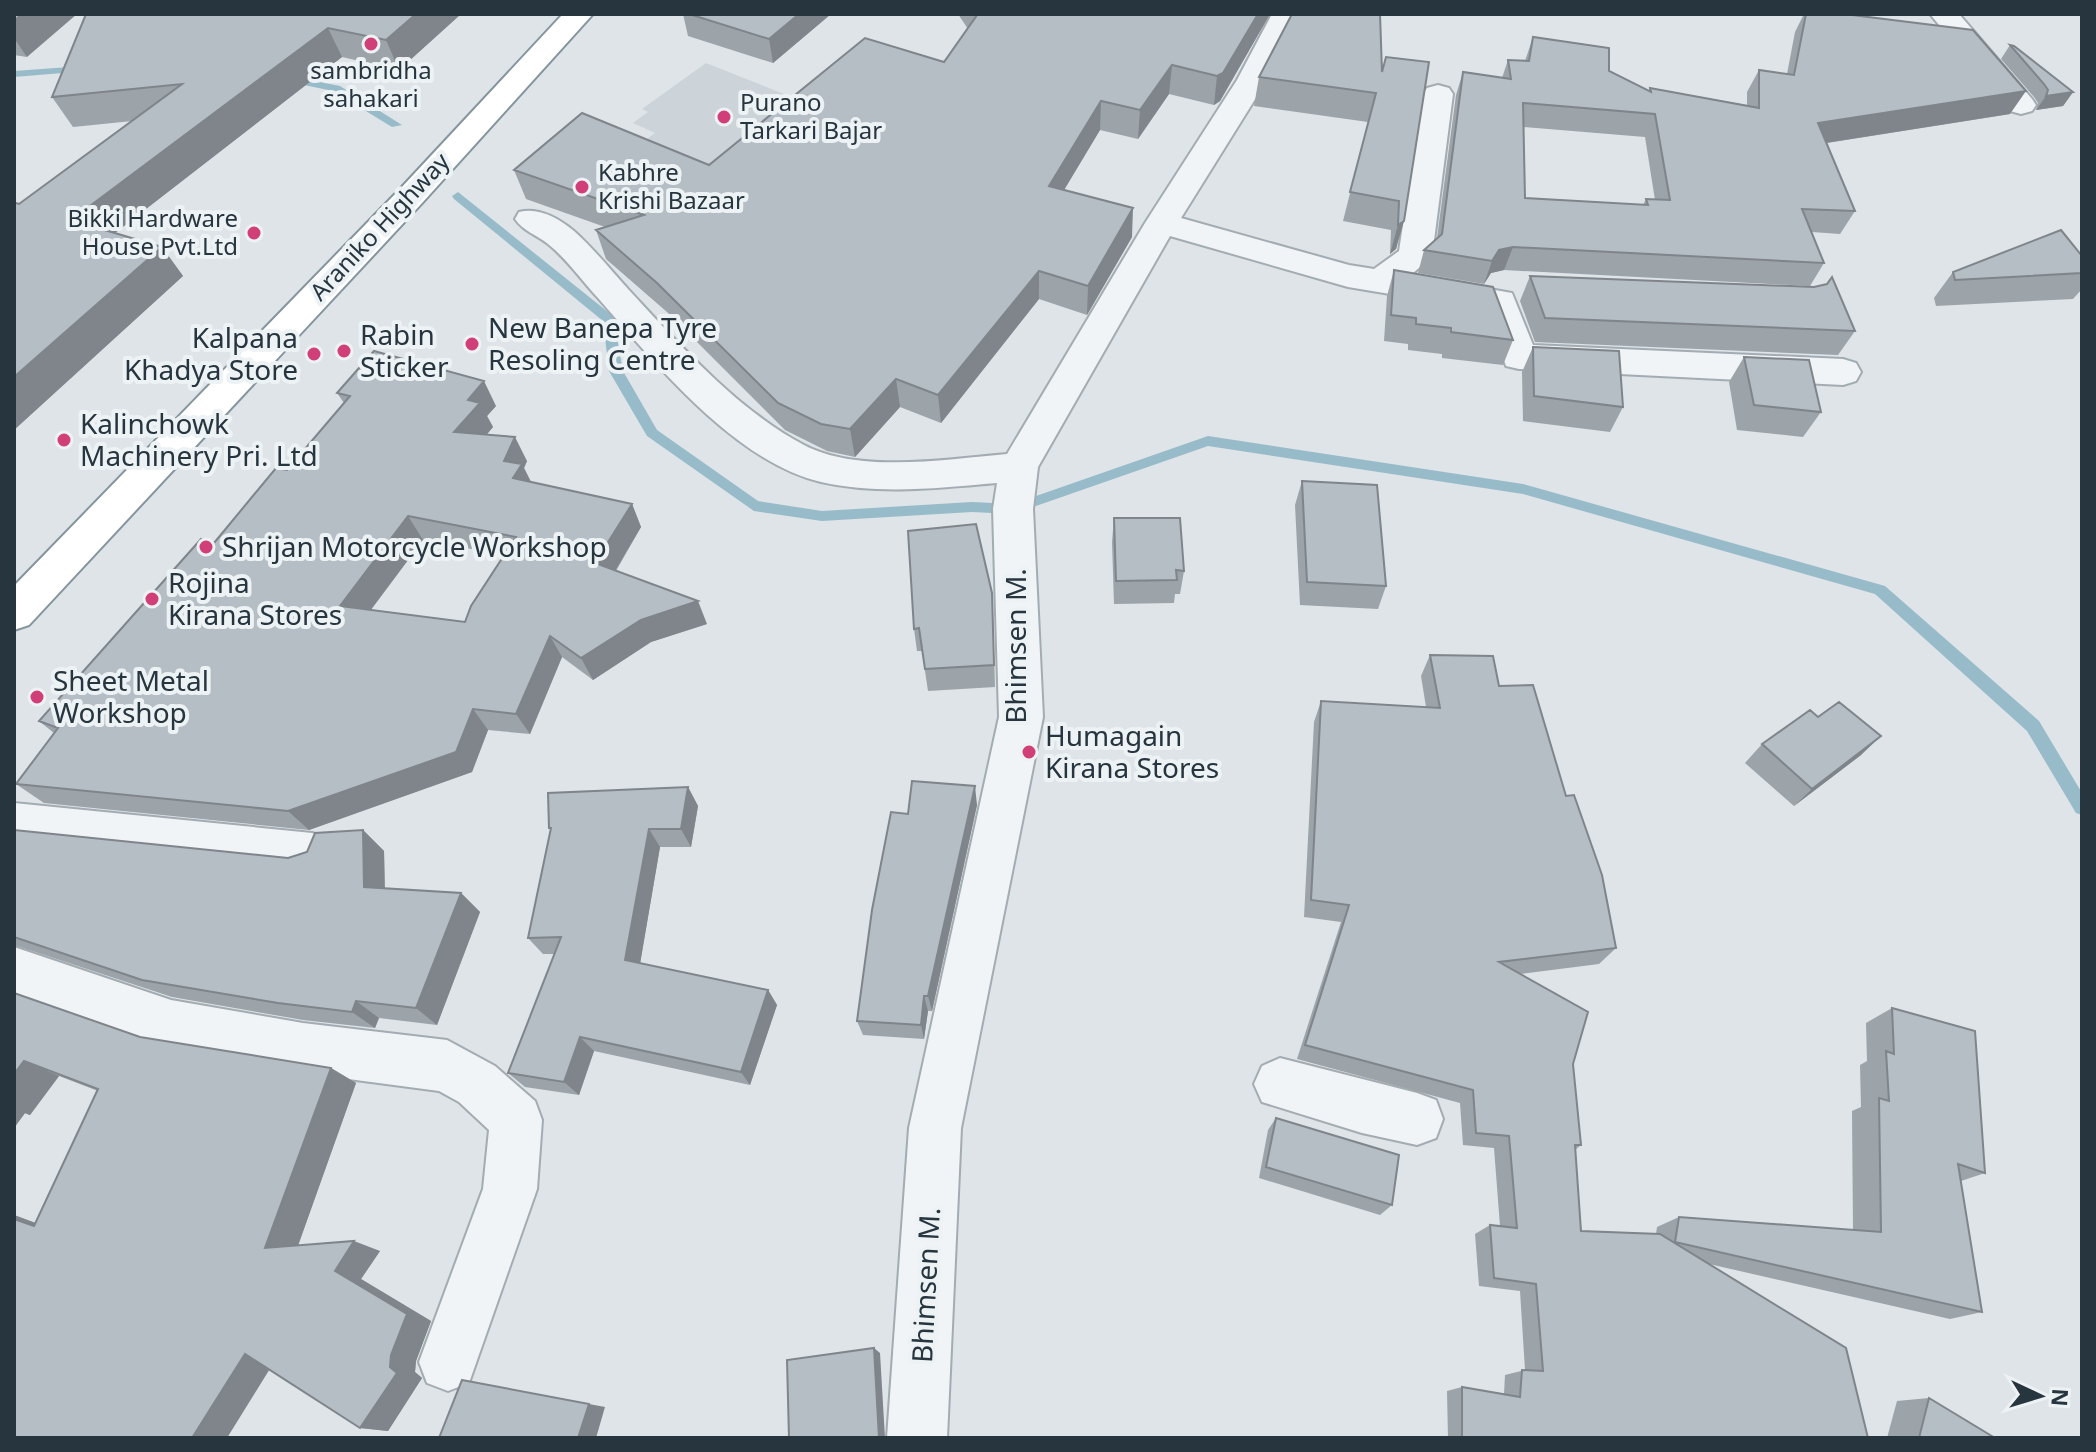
<svg xmlns="http://www.w3.org/2000/svg" width="2096" height="1452" font-family="'Noto Sans',sans-serif">
<style>
.built{fill:#ccd4da}
.lines{fill:none;stroke-linecap:round;stroke-linejoin:round}
.stream{fill:#98bbc9;fill-rule:evenodd}
.minor-casing{stroke:#a3acb2;stroke-width:4}
.highway-casing{stroke:#85959e;stroke-width:4}
.minor{fill:#f0f4f6;fill-rule:evenodd}
.highway{fill:#fff;fill-rule:evenodd}
.wall{fill:#9ca3a9;fill-rule:evenodd}
.shaded-wall{fill:#7f858a}
.building{fill:#b5bec5;stroke:#7f858a;stroke-width:2;fill-rule:evenodd}
.poi-dot{fill:#d03f77;stroke:#edf2f5;stroke-width:3}
.labels{text-anchor:middle;stroke-width:8;stroke-linejoin:round;paint-order:stroke}
.far-poi-label{font-size:24px;fill:#27353f;stroke:#edf2f5;text-anchor:start}
.far-street-label{font-size:24px;fill:#27353f;stroke:#edf2f5}
.poi-label{font-size:28px;fill:#27353f;stroke:#edf2f5;text-anchor:start}
.street-label{font-size:28px;fill:#27353f;stroke:#edf2f5}
</style>
<rect width="100%" height="100%" fill="#dee4e8"/>
<!-- built -->
<path class="built" d="M706 63 819 108 726 182 627 154 655 133 633 123 648 112 642 109Z"/>
<g class="lines">
<!-- stream -->
<path class="stream" d="M83 66 88 69 87 71 14 77V71Z
M289 76 340 86 402 125 392 127 333 91 285 81 284 79Z
M458 192 613 316 623 371 657 430 758 501 822 511 972 502 1013 504 1208 436 1523 484 1885 586 2039 721 2082 793V815L2076 813 2027 731 1875 594 1523 494 1208 446 1013 514 972 512 822 521 754 511 647 436 609 371 603 321 454 199 452 196Z"/>
<!-- minor casing -->
<g class="minor-casing">
<path id="minor" d="M1272 14H1300L1267 80 1181 218 1349 265 1374 269 1399 251 1423 94 1427 88 1438 85 1449 88 1453 94 1432 256 1411 275 1512 293 1533 345 1843 359 1856 363 1861 372 1856 381 1843 385 1519 369 1506 366 1486 310 1348 287 1170 236 1038 467 1033 509 1043 717 961 1128 947 1438H887L909 1128 999 717 993 509 997 483C939 488 879 495 821 482 735 462 655 363 598 298 582 281 567 259 548 244 537 235 523 231 515 219L519 212C539 207 558 218 574 231 593 248 610 269 628 289 679 344 736 409 804 445 859 474 947 459 1007 454L1145 223 1237 80Z
M1930 14H1959L2032 99 2036 105 2032 111 2021 114 2010 111Z
M14 803 312 833 329 839 335 854 329 869 312 875 14 845Z
M14 947 171 1000 303 1023 447 1040 495 1066 535 1101 542 1120 537 1189 469 1383 448 1391 427 1383 419 1362 483 1189 489 1130 459 1102 439 1091 303 1073 171 1050 14 995Z
M1280 1058 1417 1093 1436 1100 1443 1119 1436 1138 1417 1145 1362 1133 1262 1102 1254 1084 1262 1066Z"/>
</g>
<!-- highway casing -->
<g class="highway-casing">
<path id="highway" d="M563 14H593L423 202 29 625 14 630V586L401 188Z"/>
</g>
<!-- minor -->
<use href="#minor" class="minor"/>
<!-- highway -->
<use href="#highway" class="highway"/>
</g>
<!-- wall -->
<path class="wall" d="M14 14 27 57 14 55Z
M86 14H461L399 70 342 57 115 233 162 247 183 276 14 430V204H19L132 121 73 127 52 97Z
M683 14H831L773 63 688 36Z
M958 14H1270L1220 101 1214 105 1169 94 1138 139 1100 130 1064 190 1132 237 1087 315 1039 299 941 423 900 407 855 457 827 451 785 430 667 312 606 259 596 230 605 227 526 199 514 170 709 165 944 62 968 29Z
M1804 14H1844L2010 114 1827 143 1855 211 1840 234 1812 232 1824 263 1810 286 1504 270 1491 273 1484 284 1418 273 1424 250 1437 238 1456 95 1463 72 1502 78 1508 60 1525 61 1533 37 1649 91 1650 88 1747 105V92L1759 70 1787 74 1795 32ZM1523 127 1645 137 1655 200 1646 199 1643 205 1525 198Z
M2010 45 2073 92 2063 106 2036 110 2038 103 2034 97 2001 59Z
M1429 62 1396 249 1390 254 1391 230 1343 221 1368 122 1254 106 1259 77 1382 72Z
M2082 256V289L2073 299 1936 306 1934 298 1953 272Z
M1394 270 1513 340 1503 365 1442 358V354L1408 350V344L1384 341 1387 296Z
M1530 276 1855 331 1838 355 1535 342 1520 301Z
M1533 347 1623 407 1610 432 1523 421 1522 372Z
M1744 357 1821 412 1803 437 1737 430 1729 382Z
M337 393 496 406 487 416 493 427 486 435 527 461 524 468 531 482 632 504 641 527 616 571 707 624 651 642 593 680 562 657 530 734 488 730 472 772 309 830 44 803 16 784 54 733 39 721 287 470 344 403ZM423 540 504 555 465 622 371 610Z
M1302 481 1386 586 1378 609 1300 605 1295 505Z
M1114 518 1184 571 1180 594H1175L1174 603 1114 604 1112 542Z
M993 616 995 687 928 691 922 651H917L914 629Z
M1430 655 1499 686 1566 796 1616 948 1599 964 1520 974 1573 1064 1581 1145 1575 1150 1581 1231 1656 1234 1657 1227 1679 1217 1853 1230 1852 1111 1861 1107 1860 1065 1867 1061 1866 1023 1892 1008 1985 1173 1961 1181 1982 1312 1950 1319 1709 1264 1868 1438H1448L1447 1391 1462 1387 1504 1394 1505 1375 1525 1370 1520 1291 1479 1286 1475 1234 1490 1225 1500 1226 1494 1148 1463 1145 1460 1103 1297 1059 1341 922 1304 917 1314 722 1321 701 1426 707 1421 676Z
M1762 744 1861 755 1794 806 1745 763Z
M688 787 698 806 691 847H660L640 963 768 990 777 1005 750 1085 594 1051 579 1095 525 1087 508 1073 555 954H543L528 938 551 831 549 828Z
M977 805 932 1011H928L924 1039 863 1035 857 1021 908 814Z
M14 830 288 858 363 830 384 851 385 888 461 893 480 912 437 1025 379 1018 375 1028 303 1020 172 997 14 945Z
M14 993 140 1037 331 1068 356 1083 298 1245 380 1251 361 1279 431 1321 416 1361 415 1372 422 1378 388 1431 360 1428 269 1369 14 1215 35 1223 98 1091 59 1076 30 1115 25 1113 14 1128Z
M1276 1118 1392 1205 1380 1215 1259 1178 1268 1130Z
M1929 1398 1995 1438H1887L1897 1401Z"/>
<!-- shaded-wall -->
<path class="shaded-wall" d="M22 14H77L27 57 14 38V21Z
M416 14H461L399 70 386 40Z
M799 14H831L773 63 769 39Z
M1258 14H1270L1220 101 1214 105 1217 76Z
M328 28 342 57 93 250 71 220Z
M1172 65 1169 94 1138 139 1140 110Z
M2026 91 2010 114 1806 146 1818 123Z
M2073 92 2063 106 2036 110 2046 96Z
M1101 101 1100 130 1049 215V186Z
M1133 208 1132 237 1087 315 1088 286Z
M1404 221 1396 249 1390 254 1398 225Z
M162 247 183 276 14 430V377Z
M1513 247 1504 270 1491 273 1484 284 1492 261 1499 250Z
M1039 271V299L941 423 938 395Z
M896 379 900 407 855 457 850 429Z
M484 381 496 406 487 416 493 427 468 457 454 432 468 400Z
M515 437 527 461 524 468 534 488 526 501 504 461Z
M632 504 641 527 606 586 595 563Z
M408 516 423 540 357 628 340 606Z
M698 601 707 624 651 642 593 680 581 658 641 620Z
M550 636 562 657 530 734 516 714Z
M473 709 488 730 472 772 309 830 288 811Z
M1881 736 1861 755 1794 806 1812 789Z
M975 786 977 805 932 1011 928 996Z
M688 787 698 806 691 847 681 829Z
M649 829 660 847 638 976 625 960Z
M363 830 384 851 385 906 364 887Z
M461 893 480 912 437 1025 416 1008Z
M768 990 777 1005 750 1085 741 1072Z
M924 996 928 1011 924 1039 921 1025Z
M356 1001 379 1018 375 1028 352 1012Z
M580 1037 594 1051 579 1095 564 1082Z
M24 1061 59 1076 30 1115 14 1109V1074Z
M331 1068 356 1083 294 1257 265 1248Z
M14 1109 25 1113 14 1128Z
M14 1215 71 1236 34 1226 14 1219Z
M354 1241 380 1251 361 1279 431 1321 416 1361 415 1372 422 1378 388 1431 360 1428 390 1367 335 1271Z
M874 1348 880 1353 885 1438H879Z
M245 1354 276 1359 227 1438H192Z
M589 1404 605 1407 596 1438H578Z"/>
<!-- building -->
<path class="building" d="M14 14H22L14 21Z
M86 14H416L386 40 328 28 71 220 162 247 14 377V204L16 203 19 204 182 84 52 97Z
M689 14H799L769 39Z
M976 14H1258L1223 73 1217 76 1172 65 1140 110 1101 101 1049 186 1133 208 1088 286 1039 271 938 395 896 379 850 429 821 424 778 403 657 283 596 230 644 215 514 170 582 113 709 165 865 38 944 62 977 15Z
M1292 14H1380L1382 72 1386 57 1429 62 1404 221 1398 225 1399 201 1350 192 1376 93 1259 77Z
M1806 14H1844L1973 30 2026 91 1818 123 1855 211 1802 209 1824 263 1513 247 1499 250 1492 261 1424 250 1442 234 1463 72 1511 79 1508 60 1529 61 1533 37 1609 48V71L1651 92 1650 88 1759 108V70L1794 75ZM1523 103 1655 114 1670 200 1646 199 1648 205 1525 198Z
M2010 45 2014 46 2073 92 2046 96 2048 90 2044 84Z
M2061 230 2082 256V273L1955 280 1953 272Z
M1394 270 1493 287 1513 340 1451 332V328L1416 324V318L1391 315Z
M1530 276 1814 287 1827 284 1832 277 1855 331 1545 318Z
M1533 347 1619 351 1623 407 1534 396Z
M374 351 484 381 468 400 480 403 454 432 515 437 504 461 522 464 513 478 632 504 595 563 698 601 641 620 581 658 550 636 516 714 473 709 456 752 288 811 16 784 58 728 39 721 201 539 214 543 276 468 287 470 350 396 337 393ZM408 516 516 537 471 606 465 622 340 606Z
M1744 357 1809 360 1821 412 1754 405Z
M1302 481 1377 485 1386 586 1307 582Z
M1114 518H1180L1184 571 1176 570 1177 580 1116 581Z
M976 524 992 593 994 665 925 669 919 628 914 629 908 531Z
M1430 655 1493 656 1499 686 1533 685 1566 796 1574 795 1602 875 1616 948 1499 962 1588 1012 1573 1064 1581 1145H1575L1581 1231 1660 1234 1846 1348 1868 1438H1462V1387L1520 1397 1522 1370 1543 1371 1536 1284 1494 1278 1490 1225 1517 1228 1509 1136 1476 1133 1473 1090 1305 1045 1349 905 1311 900 1321 701 1440 708Z
M1839 702 1881 736 1812 789 1762 744 1810 710 1818 717Z
M912 781 975 786 928 996H924L921 1025 857 1021 872 910 891 812 908 814Z
M688 787 681 829H649L625 960 768 990 741 1072 580 1037 564 1082 508 1073 561 937 528 938 551 828H549L548 793Z
M14 830 288 858 307 852 315 833 363 830 364 887 461 893 416 1008 356 1001 352 1012 278 1003 142 980 14 937Z
M14 993 140 1037 331 1068 265 1248 354 1241 335 1271 407 1314 391 1355 390 1367 397 1373 360 1428 245 1354 192 1438H14V1219L34 1226 98 1089 24 1061 14 1074Z
M1892 1008 1975 1031 1985 1173 1958 1164 1982 1312 1675 1242 1679 1217 1881 1232 1879 1098 1889 1101 1886 1051 1894 1054Z
M1276 1118 1399 1155 1392 1205 1266 1167Z
M874 1348 879 1438H789L787 1360Z
M462 1380 589 1404 578 1438H439Z
M1929 1398 1995 1438H1919Z"/>
<!-- markers -->
<g class="poi-dot">
<circle cx="371" cy="44" r="8"/>
<circle cx="724" cy="117" r="8"/>
<circle cx="582" cy="187" r="8"/>
<circle cx="254" cy="233" r="8"/>
<circle cx="472" cy="344" r="8"/>
<circle cx="344" cy="351" r="8"/>
<circle cx="314" cy="354" r="8"/>
<circle cx="64" cy="440" r="8"/>
<circle cx="206" cy="547" r="8"/>
<circle cx="152" cy="599" r="8"/>
<circle cx="37" cy="697" r="8"/>
<circle cx="1029" cy="752" r="8"/>
</g>
<g class="labels">
<!-- far-poi labels -->
<g class="far-poi-label">
<text x="371" y="79" text-anchor="middle">sambridha<tspan x="371" dy="28">sahakari</tspan></text>
<text x="740" y="111">Purano<tspan x="740" dy="28">Tarkari Bajar</tspan></text>
<text x="598" y="181">Kabhre<tspan x="598" dy="28">Krishi Bazaar</tspan></text>
<text x="238" y="227" text-anchor="end">Bikki Hardware<tspan x="238" dy="28">House Pvt.Ltd</tspan></text>
</g>
<!-- far-street labels -->
<g class="far-street-label">
<text transform="translate(380 227) rotate(-47)" y="8">Araniko Highway</text>
</g>
<!-- poi labels -->
<g class="poi-label">
<text x="488" y="338">New Banepa Tyre<tspan x="488" dy="32">Resoling Centre</tspan></text>
<text x="360" y="345">Rabin<tspan x="360" dy="32">Sticker</tspan></text>
<text x="298" y="348" text-anchor="end">Kalpana<tspan x="298" dy="32">Khadya Store</tspan></text>
<text x="80" y="434">Kalinchowk<tspan x="80" dy="32">Machinery Pri. Ltd</tspan></text>
<text x="222" y="557">Shrijan Motorcycle Workshop</text>
<text x="168" y="593">Rojina<tspan x="168" dy="32">Kirana Stores</tspan></text>
<text x="53" y="691">Sheet Metal<tspan x="53" dy="32">Workshop</tspan></text>
<text x="1045" y="746">Humagain<tspan x="1045" dy="32">Kirana Stores</tspan></text>
</g>
<!-- street labels -->
<g class="street-label">
<text transform="translate(1016 646) rotate(-90)" y="10">Bhimsen M.</text>
<text transform="translate(926 1285) rotate(-87)" y="10">Bhimsen M.</text>
</g>
</g>
<!-- border -->
<rect width="2096" height="1452" fill="none" stroke="#27353f" stroke-width="32"/>
<!-- north arrow -->
<g transform="translate(2040 1396) rotate(94)" stroke="#edf2f5" stroke-width="6" paint-order="stroke">
<path d="M0-6L14 30L0 20L-14 30Z" fill="#27353f"/>
<text y="-12" font-size="22" font-weight="bold" text-anchor="middle" fill="#27353f">N</text>
</g>
</svg>
